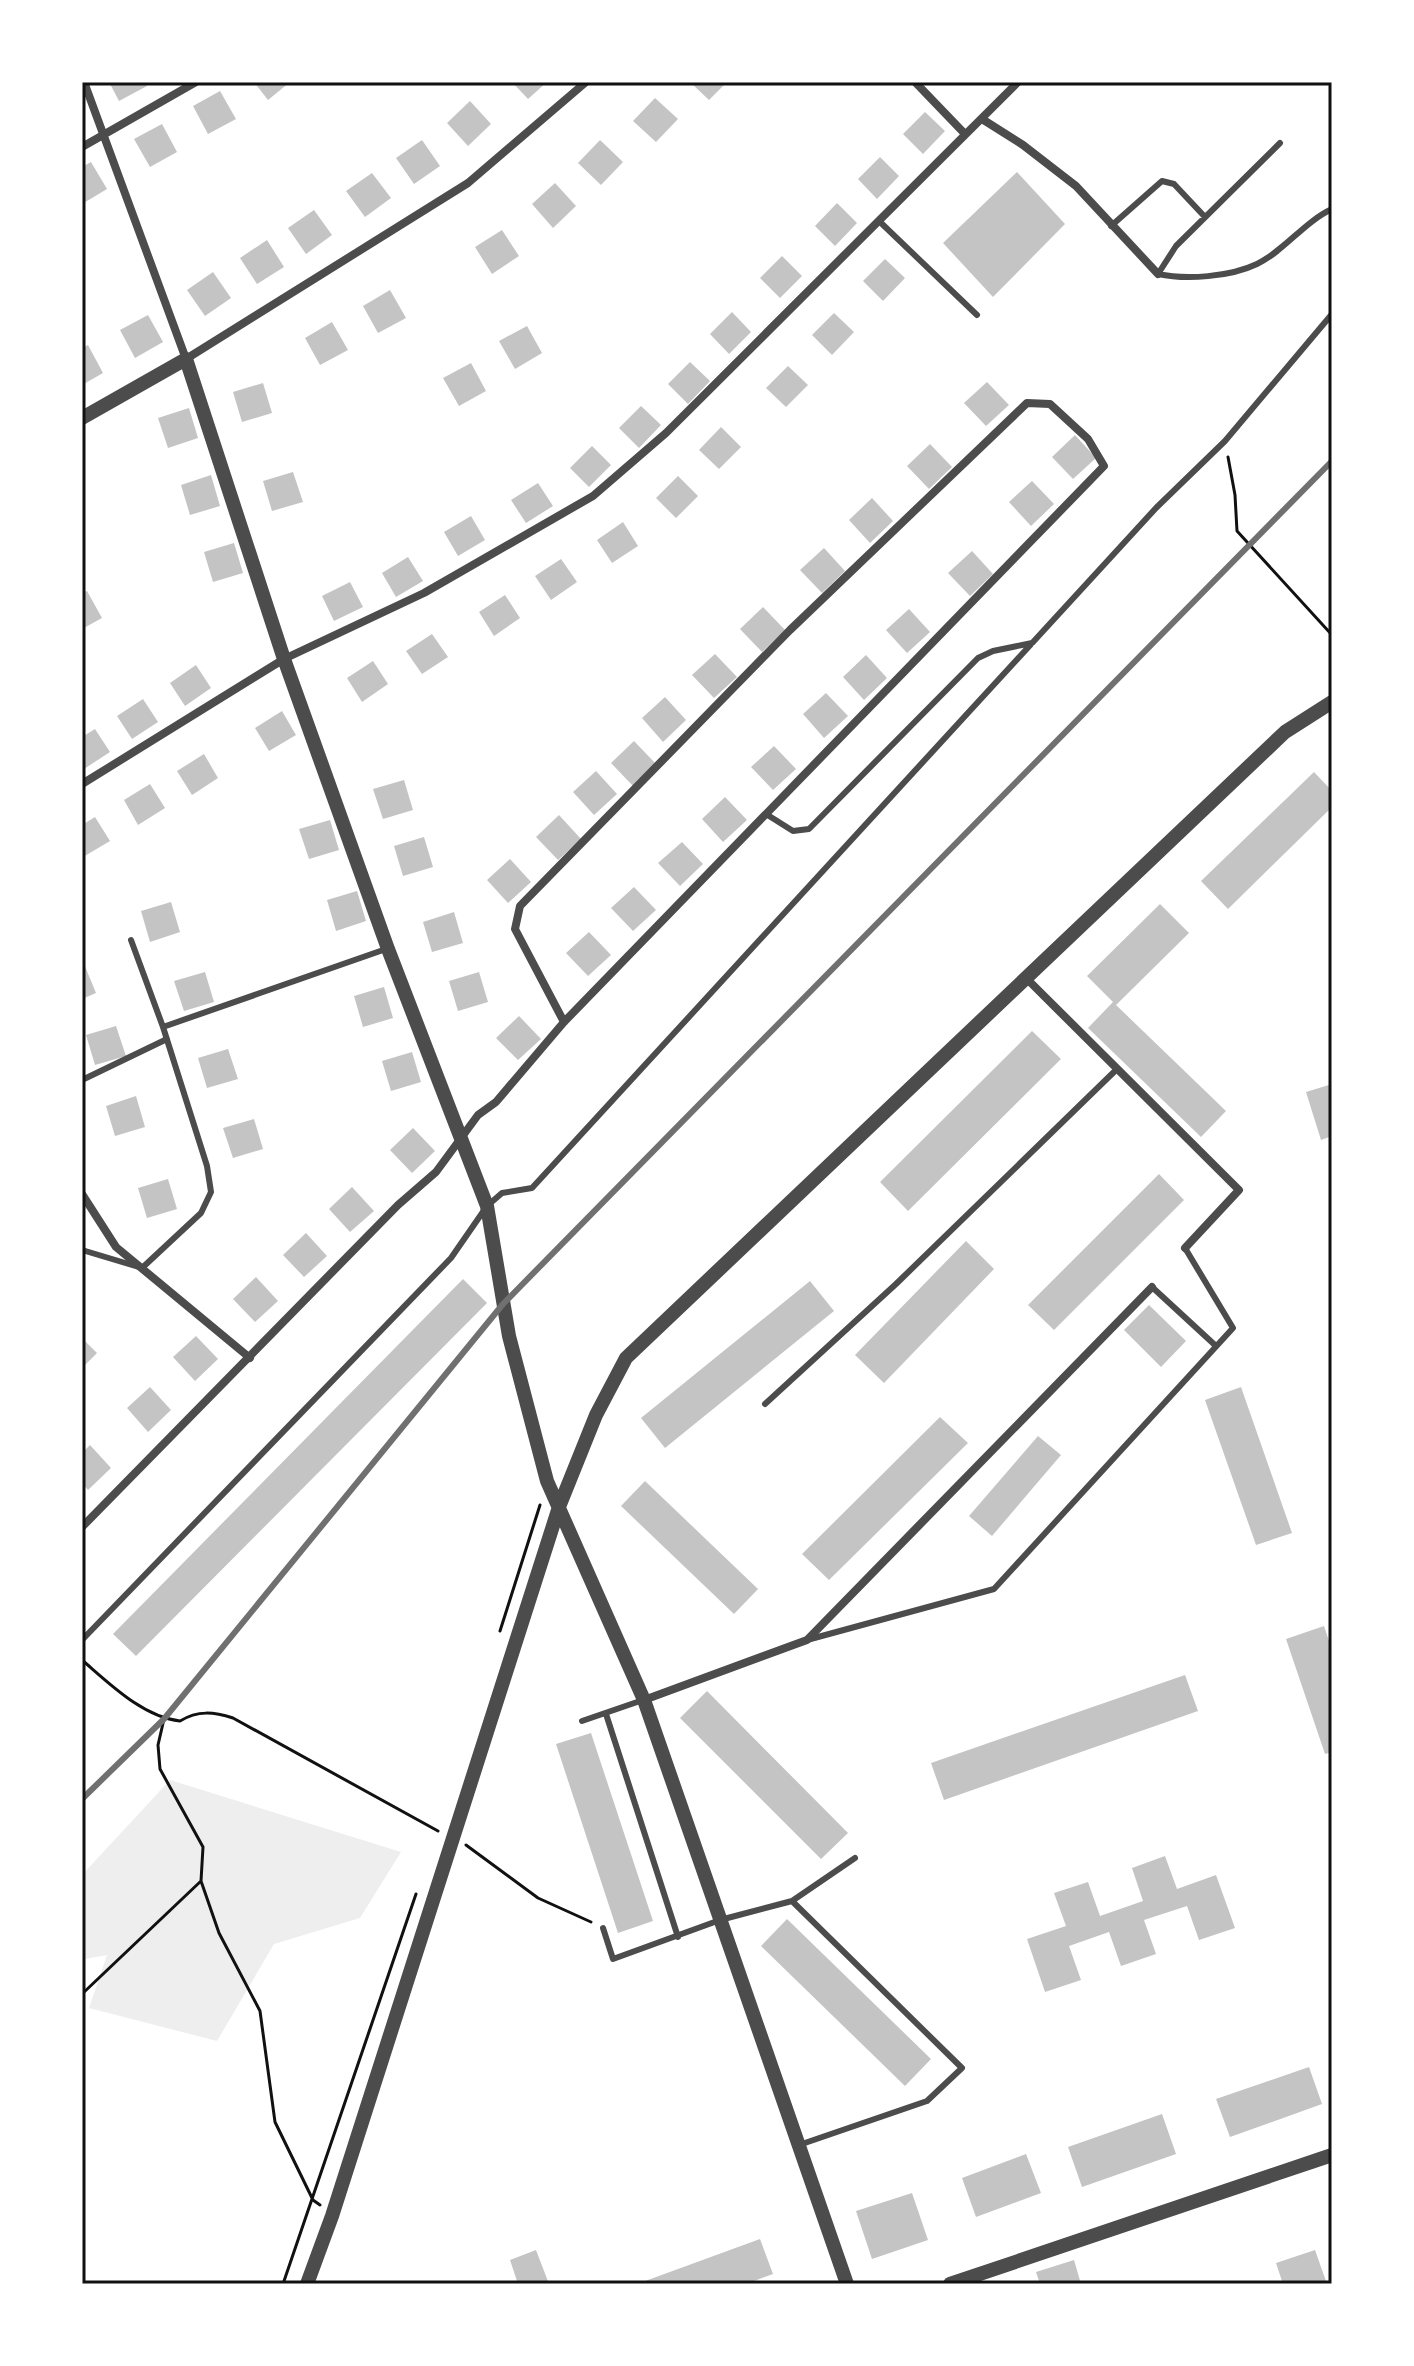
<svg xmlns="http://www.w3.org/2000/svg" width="1414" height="2366" font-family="Lora,serif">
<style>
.green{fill:#eee}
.building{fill:#c4c4c4}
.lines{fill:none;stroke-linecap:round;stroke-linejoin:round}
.path{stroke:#111;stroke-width:3}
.service{stroke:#4c4c4c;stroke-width:6}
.minor{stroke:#4c4c4c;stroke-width:8}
.tertiary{stroke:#4c4c4c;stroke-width:14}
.rail{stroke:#707070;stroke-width:6}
.neatline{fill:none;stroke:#111;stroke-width:3}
</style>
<rect width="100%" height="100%" fill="#fff"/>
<!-- green -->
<path class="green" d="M170 1780 401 1852 360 1918 274 1944 217 2041 89 2008 107 1955 85 1959 82 1963V1875Z"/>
<!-- building -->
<path class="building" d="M109 82H145L147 86 119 101Z
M254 82H290L268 100Z
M512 82H547L528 99Z
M690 82H727L709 100Z
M220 91 236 119 208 134 193 106Z
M655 98 678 119 656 142 633 121Z
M470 101 491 124 468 146 447 123Z
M925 112 945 131 923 154 903 134Z
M162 124 177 152 150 167 134 139Z
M422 140 440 166 414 184 396 158Z
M600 140 623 162 601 185 578 163Z
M880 157 899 176 877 199 858 179Z
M91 162 107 189 82 204V167Z
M1017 172 1065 224 993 297 943 243Z
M372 173 391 198 365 217 346 191Z
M555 183 576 206 553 228 532 204Z
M837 203 857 223 835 246 815 226Z
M314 210 332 235 306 254 288 228Z
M502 230 519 256 492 274 475 247Z
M267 240 284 267 257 284 240 258Z
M782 256 802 276 780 298 760 278Z
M885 259 905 278 883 301 863 281Z
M213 272 231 298 205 316 187 290Z
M390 290 406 318 378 333 363 306Z
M732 312 751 332 729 354 710 334Z
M834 313 854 332 832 355 812 335Z
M148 315 163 342 135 358 120 330Z
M332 322 348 350 320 365 305 338Z
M527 326 542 353 515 369 499 341Z
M88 345 103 373 82 385V348Z
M690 362 710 381 688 404 668 384Z
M471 363 486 391 459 406 443 378Z
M788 366 808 385 786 407 766 388Z
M987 382 1009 405 986 426 964 403Z
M263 383 272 413 242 422 233 392Z
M641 406 661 425 639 448 619 428Z
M189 408 198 438 168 448 158 418Z
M721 427 741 447 719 469 699 450Z
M1075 435 1096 458 1073 479 1052 457Z
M930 444 952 467 929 489 907 466Z
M592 446 611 465 589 487 570 468Z
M293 472 303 502 272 511 263 481Z
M211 475 220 506 190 515 181 485Z
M678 476 698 496 676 518 656 498Z
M1032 481 1054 504 1031 526 1009 502Z
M538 483 553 506 526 523 511 500Z
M872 498 893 521 870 543 849 520Z
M471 516 485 540 458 556 444 532Z
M623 522 638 546 612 563 597 540Z
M234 543 243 573 213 582 204 552Z
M824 548 845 571 822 593 800 570Z
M972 551 993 574 970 596 948 573Z
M408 557 423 581 396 597 382 573Z
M561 559 577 582 551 600 535 576Z
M350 582 363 607 334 621 322 596Z
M87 591 102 618 82 629V593Z
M505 595 520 618 494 636 479 612Z
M763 607 785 630 762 652 740 629Z
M909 609 930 632 907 653 886 630Z
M432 634 448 657 422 674 406 651Z
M715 654 737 677 714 698 692 675Z
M866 655 887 678 864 700 843 677Z
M373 661 388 684 362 702 347 678Z
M196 665 211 688 185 706 170 683Z
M826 693 848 716 824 738 803 714Z
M665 697 686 720 663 742 642 718Z
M143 699 158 722 132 739 117 716Z
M282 711 296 735 269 751 255 728Z
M95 729 110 752 84 769 82 737Z
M634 741 656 764 633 786 611 763Z
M774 746 796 769 773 790 751 767Z
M204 754 218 778 192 795 177 771Z
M596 771 617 794 594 815 573 792Z
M1314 772 1332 791V807L1228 909 1201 881Z
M404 780 413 810 383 819 373 789Z
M150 784 165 808 138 825 124 800Z
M725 797 747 820 723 842 702 819Z
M559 815 581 839 558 860 536 837Z
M95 817 110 841 83 857 82 825Z
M330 820 339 850 309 859 299 829Z
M424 837 433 867 403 876 394 846Z
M682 842 703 864 680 886 658 863Z
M510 859 531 882 508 903 487 880Z
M634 887 656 910 633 931 611 908Z
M357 891 366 921 336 931 327 900Z
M171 902 180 932 150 942 141 911Z
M1160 904 1189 933 1116 1005 1226 1111 1201 1137 1088 1028 1113 1002 1087 976Z
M454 912 463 943 432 952 423 922Z
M589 932 611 955 588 976 566 953Z
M82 959 96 993 82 999Z
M205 972 214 1002 184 1011 174 981Z
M479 972 488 1002 458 1011 449 981Z
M384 987 393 1018 363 1027 354 996Z
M519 1016 541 1039 518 1060 496 1038Z
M116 1026 126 1056 95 1065 86 1035Z
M1032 1031 1061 1059 908 1211 880 1182Z
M228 1049 238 1079 207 1088 198 1058Z
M412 1052 421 1082 391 1091 382 1061Z
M1332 1084V1136L1321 1140 1306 1092Z
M136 1096 145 1127 115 1136 106 1106Z
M254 1119 263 1149 233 1158 223 1128Z
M413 1128 435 1151 412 1173 390 1150Z
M1159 1174 1184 1200 1054 1330 1028 1305Z
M168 1179 177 1209 147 1218 138 1188Z
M352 1187 374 1211 350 1232 329 1209Z
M306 1233 327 1256 304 1277 283 1255Z
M966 1241 994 1269 884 1383 855 1355Z
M256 1277 278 1301 255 1322 233 1299Z
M463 1279 487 1303 136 1656 113 1634Z
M810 1281 834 1311 665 1448 641 1418Z
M1149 1305 1186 1341 1161 1367 1124 1330Z
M196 1336 218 1359 195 1381 173 1357Z
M82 1338 97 1353 82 1368Z
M150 1387 171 1410 148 1432 127 1408Z
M1241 1387 1292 1533 1256 1545 1205 1400Z
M940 1417 968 1443 829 1580 802 1554Z
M1038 1436 1061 1455 992 1536 969 1516Z
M90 1445 111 1468 88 1490 82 1483V1453Z
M645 1481 758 1589 734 1614 621 1506Z
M1324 1626 1332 1650V1752L1325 1754 1286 1639Z
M1185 1675 1198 1711 944 1800 931 1763Z
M707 1691 848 1833 821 1859 680 1718Z
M591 1733 653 1921 618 1933 556 1744Z
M1165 1856 1177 1889 1216 1875 1235 1928 1199 1940 1187 1906 1144 1920 1156 1954 1121 1966 1109 1932 1069 1946 1081 1980 1045 1992 1027 1939 1066 1926 1054 1893 1088 1882 1100 1916 1143 1901 1132 1868Z
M787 1919 931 2059 905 2086 761 1946Z
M1309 2067 1322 2104 1230 2137 1216 2099Z
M1162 2114 1176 2154 1082 2187 1068 2147Z
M1026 2154 1041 2193 976 2217 962 2178Z
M912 2193 928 2240 872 2259 856 2211Z
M760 2239 773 2274 746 2284H637Z
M536 2250 549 2284H518L510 2260Z
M1315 2250 1327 2284H1283L1276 2263Z
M1074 2260 1081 2284H1040L1036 2272Z"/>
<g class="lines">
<!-- path -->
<path class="path" d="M1228 457 1235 495 1237 531 1332 635
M500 1631 540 1505
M82 1660C110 1684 143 1717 180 1721 198 1710 214 1712 233 1718L438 1831
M164 1719 158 1745 160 1769 203 1847 201 1881 219 1933 260 2011 275 2122 313 2200 320 2205
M466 1845 538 1898 591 1922
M82 1994 201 1881
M283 2284 416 1894"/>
<!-- service -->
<path class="service" d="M1280 143 1176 246 1158 274C1186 280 1230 277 1257 264 1284 251 1304 222 1332 209
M879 221 977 315
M1111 226 1162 181 1174 184 1205 217
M766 814 793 831 809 829 978 658 993 651 1032 643
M163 1027 386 949
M82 1080 167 1039
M82 1250 142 1268 201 1213 211 1192 207 1166 163 1027 131 940
M1152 1287 1216 1346
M765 1404 896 1284 1117 1069
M82 1640 451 1258 487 1206 502 1193 532 1188 1156 508 1225 441 1332 314
M807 1640 994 1589 1233 1328 1185 1248
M606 1714 678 1937
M582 1721 643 1700
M792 1901 855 1858
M603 1928 613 1959 720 1920 792 1901 962 2068 927 2101 799 2145"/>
<!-- minor -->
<path class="minor" d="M84 82 186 359 468 183 586 82
M915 82 965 134
M982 119 1023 145 1076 186 1158 274
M82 147 196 82
M82 784 284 659 424 593 593 496 666 433 1018 82
M1026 978 1239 1190 1185 1248
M82 1194 116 1247 250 1358
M82 1527 398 1205 436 1172 478 1115 496 1102 564 1022 1104 466 1088 439 1050 404 1027 403 790 630 520 906 515 929 564 1022
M644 1700 807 1640 1152 1287"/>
<!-- tertiary -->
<path class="tertiary" d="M82 418 186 359 284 659 388 949 487 1206 509 1336 547 1481 644 1700 847 2284
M307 2284 332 2216 559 1507 596 1415 626 1358 1285 732 1332 702
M950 2284 1332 2155"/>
<!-- rail -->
<path class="rail" d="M82 1799 164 1719 503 1304 1332 461"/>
</g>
<!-- border -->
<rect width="1414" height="2366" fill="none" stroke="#ffffff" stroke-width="168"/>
<rect x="84" y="84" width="1246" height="2198" class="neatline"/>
</svg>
